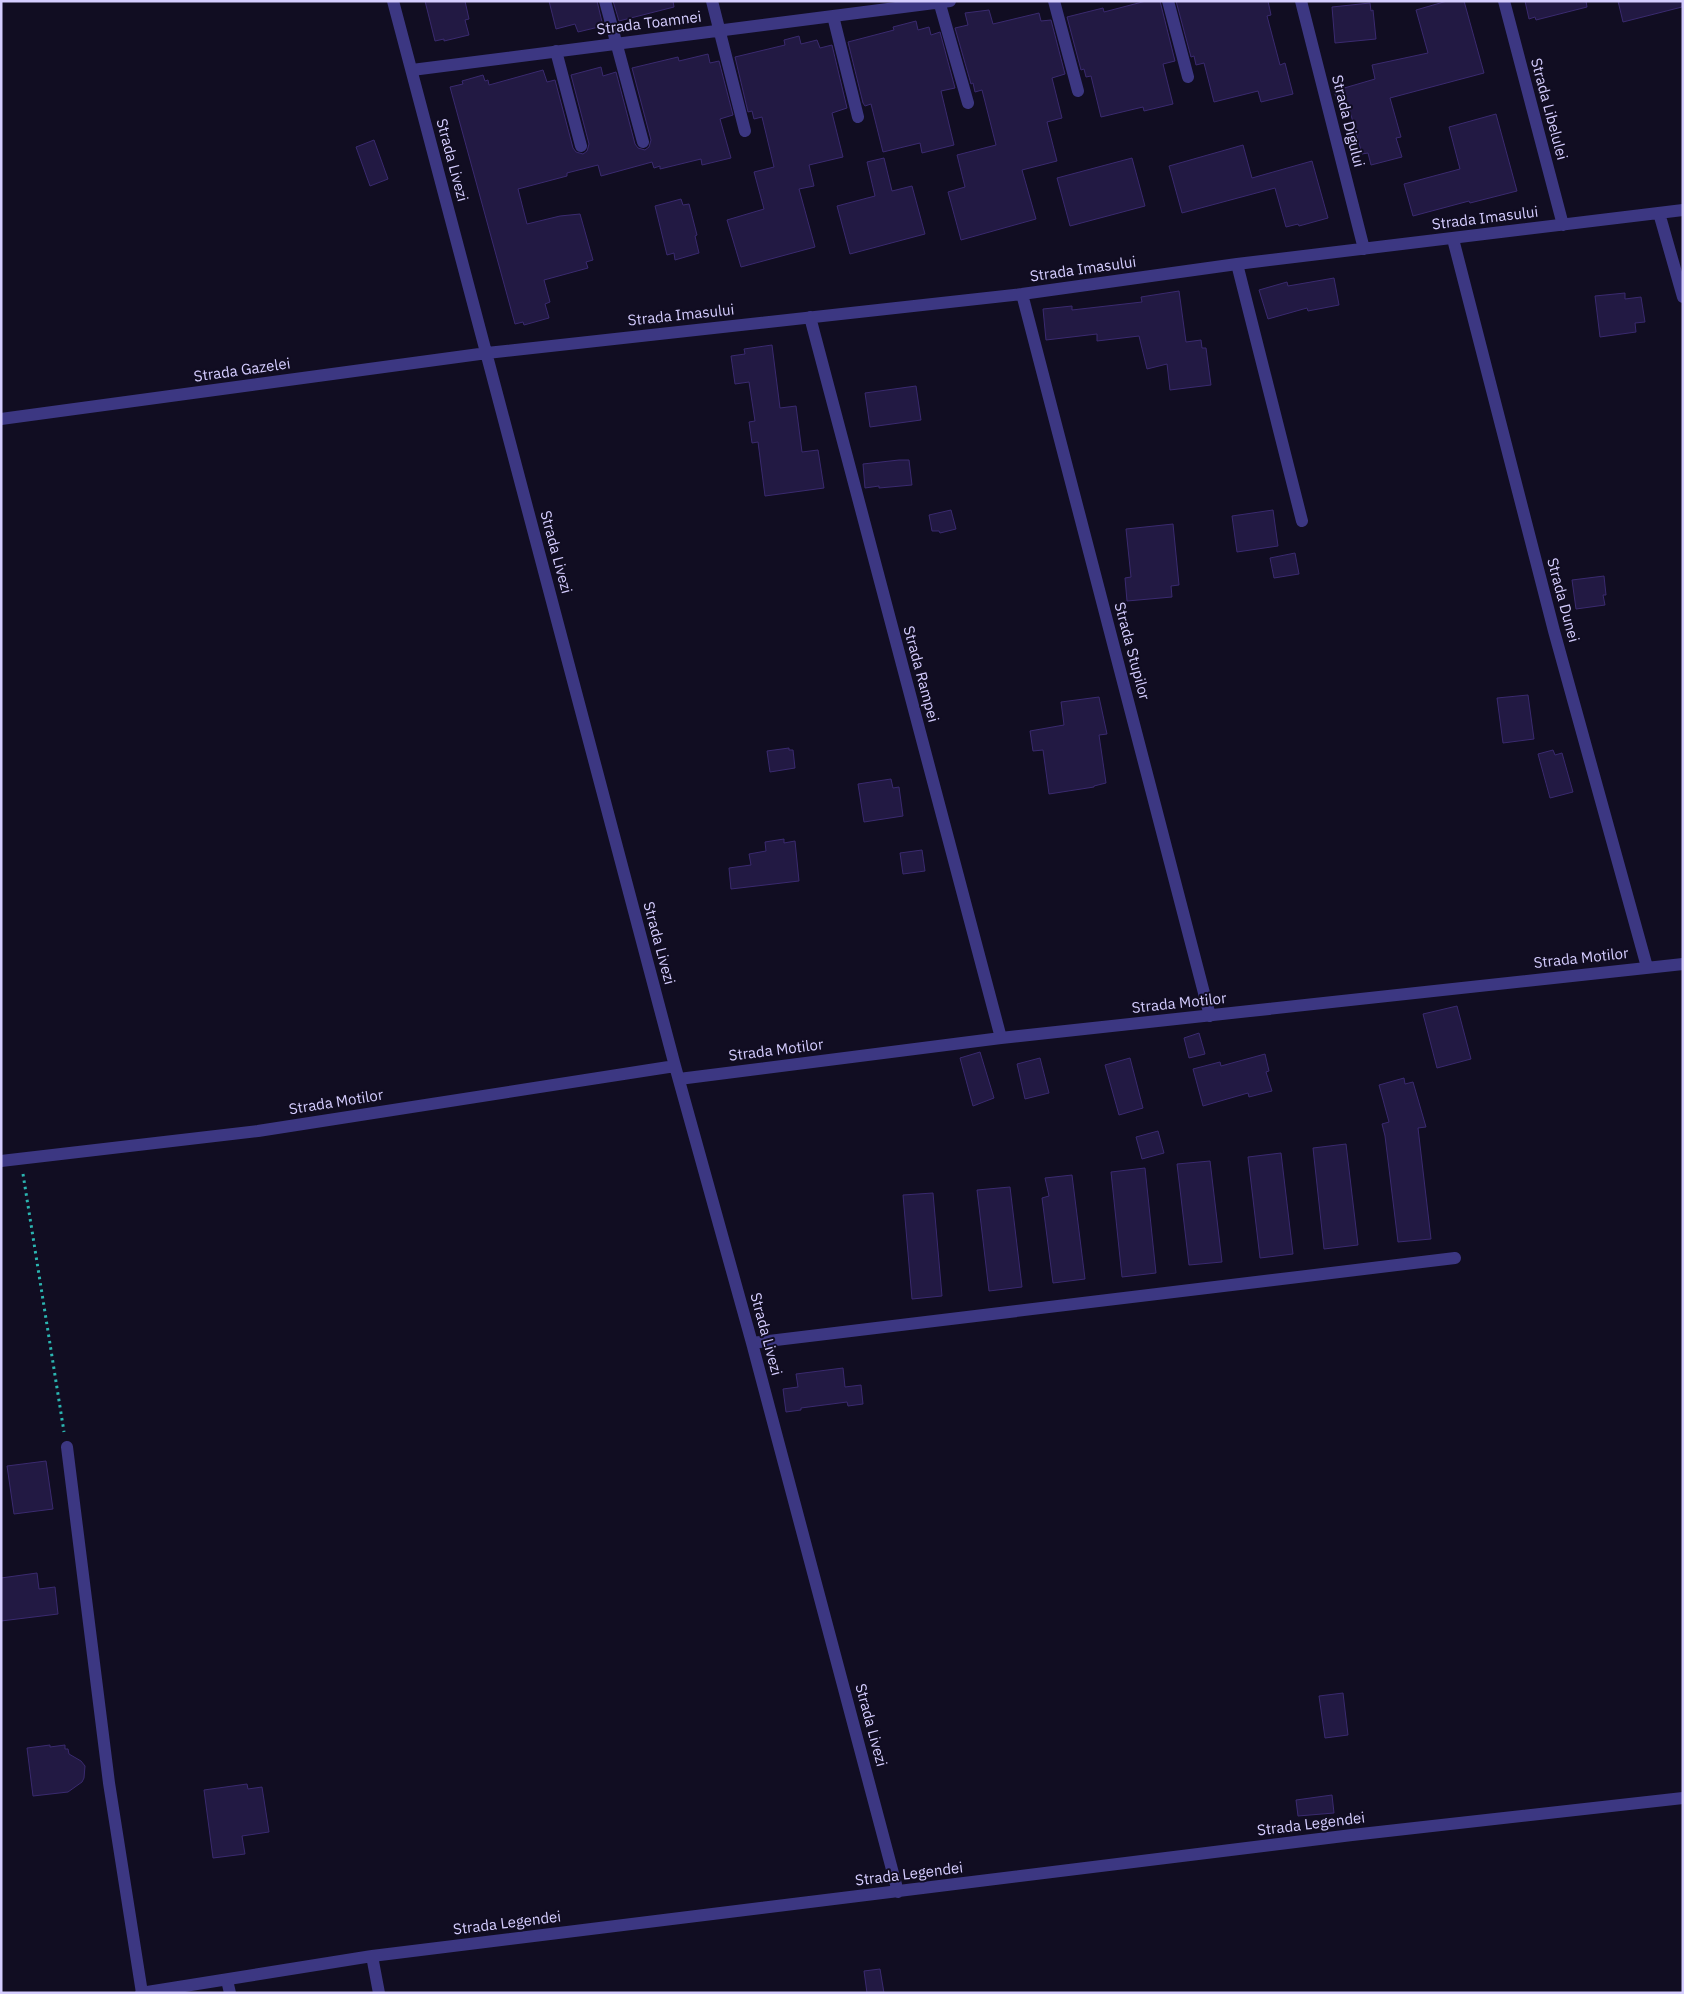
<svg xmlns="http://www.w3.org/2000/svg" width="1684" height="1994" font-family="'IBM Plex Sans',sans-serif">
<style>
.building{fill:#221943;stroke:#3a2a6f}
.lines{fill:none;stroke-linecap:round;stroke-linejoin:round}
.path{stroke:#2bb5b1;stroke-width:3;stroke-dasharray:2.5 4;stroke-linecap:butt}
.minor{stroke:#3c3782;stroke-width:12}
.labels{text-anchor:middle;stroke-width:4;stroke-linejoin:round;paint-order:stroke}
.street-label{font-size:15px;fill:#d5cdff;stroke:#110d22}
</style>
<rect width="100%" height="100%" fill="#110d22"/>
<!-- building -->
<path class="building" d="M425 1H465L469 19 465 20 469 35 444 41V39L435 41Z
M549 1H597L603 26 578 32 575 24 556 29Z
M613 1H673L674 7 619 21Z
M1146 1H1160L1175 61 1163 64 1173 104 1144 111 1143 107 1101 117 1091 76 1086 77 1084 69 1081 70 1067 17 1103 8 1104 12Z
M1176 1H1268L1271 15 1267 16 1280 65 1285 63 1293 94 1261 102 1258 91 1214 102 1204 63 1196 65 1194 56 1191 57Z
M1447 1H1464L1484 73 1390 98 1401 137 1396 138 1402 157 1371 165 1368 153 1362 154 1349 108 1340 110 1334 91 1375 79 1372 65 1428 53 1416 10Z
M1525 1H1586L1587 7 1536 20 1535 17 1529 19Z
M1618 1H1682V7L1623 22Z
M1370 3 1371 11 1373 10 1376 39 1335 43 1332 7Z
M989 10 993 24 1039 13 1041 21 1051 20 1065 74 1052 78 1062 118 1047 122 1057 161 1022 170 1036 219 961 240 948 192 965 187 957 155 996 145 982 90 975 92 973 83 971 84 955 28 968 25 965 13Z
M916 21 918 30 929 27 931 35 940 32 955 88 941 91 954 145 922 153 920 143 883 152 871 104 865 106 863 103 848 42 894 30 893 27Z
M799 36 801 44 817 40 820 48 832 45 847 108 832 113 843 157 809 165 814 186 799 189 815 247 741 267 727 220 764 209 754 172 774 167 762 117 754 119 752 111 748 112 735 57 785 45 784 40Z
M708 54 710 63 719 61 733 115 720 119 731 158 702 165 701 159 660 169V166L654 168 652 162 601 176 598 165 567 173V176L518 189 527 224 560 216 580 214 593 260 586 262 588 268 544 280 550 302 545 304 549 318 524 325 523 322 515 324 450 87 463 84 462 81 483 75 485 81 488 80 489 85 543 70 547 82 555 80 573 148 576 152 583 154 587 151 589 144 571 75 601 67 603 76 616 72 635 144 638 148 645 150 649 147 651 140 632 68 678 57 679 61Z
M1496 114 1517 191 1470 203 1469 201 1413 216 1404 184 1460 169 1449 127Z
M374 140 388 179 370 186 356 147Z
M1243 145 1252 178 1312 161 1328 218 1299 226 1298 224 1286 227 1275 188 1182 213 1169 166Z
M884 158 892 191 912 186 925 234 850 254 837 206 875 196 867 162Z
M1132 158 1145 206 1070 226 1057 178Z
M681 199 683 205 689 204 697 235 695 236 699 253 675 260 674 253 667 255 655 206Z
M1334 278 1339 305 1308 311 1307 308 1268 319 1259 290 1287 282 1288 286Z
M1179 291 1186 342 1201 340 1202 348H1206L1211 385 1170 390 1167 364 1147 369 1139 336 1097 341V334L1046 340 1043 309 1072 306V310L1142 302 1141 297Z
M1625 293V299L1641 297 1645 322 1635 323 1636 332 1600 337 1595 296Z
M772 345 780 408 796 406 802 452 818 450 824 488 765 496 758 442 752 443 749 422 755 421 749 382 735 384 731 356 745 354 744 349Z
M916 386 921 420 870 427 865 393Z
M899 460H909L912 485 879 488V486L865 488 863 464Z
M951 510 956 529 940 533 939 531H932L929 515Z
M1273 510 1278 546 1237 552 1232 516Z
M1173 524 1179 585 1171 586 1172 597 1127 601 1125 578 1131 577 1126 529Z
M1295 553 1299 574 1274 578 1270 558Z
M1604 576 1606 595H1603L1605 605 1576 609 1572 580Z
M1528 695 1534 739 1503 743 1497 698Z
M1099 697 1107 734 1099 735 1106 783 1094 786V787L1049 794 1043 750 1033 751 1030 731 1064 725 1061 702Z
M789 748V750H793L795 768 770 772 767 751Z
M1553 750 1555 755 1562 753 1573 792 1550 798 1538 754Z
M891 779 893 788 899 787 903 816 864 822 858 784Z
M784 839V843L795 841 799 881 731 889 729 868 751 865 749 854 766 851 765 842Z
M922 850 925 871 903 874 900 853Z
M1457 1006 1471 1059 1437 1068 1423 1014Z
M1199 1033 1205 1054 1189 1058 1184 1038Z
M980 1052 994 1098 973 1106 960 1058Z
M1265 1054 1269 1071 1266 1072 1272 1091 1249 1097 1248 1093 1203 1106 1193 1069 1220 1062 1221 1066Z
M1040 1058 1049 1093 1025 1099 1017 1064Z
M1130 1058 1143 1108 1119 1115 1105 1065Z
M1404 1078 1405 1084 1413 1082 1426 1127 1418 1128 1431 1239 1398 1242 1385 1136 1382 1124 1389 1122 1379 1085Z
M1158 1131 1164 1153 1142 1159 1136 1137Z
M1346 1144 1358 1245 1324 1249 1313 1148Z
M1281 1153 1293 1254 1260 1258 1248 1157Z
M1210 1161 1222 1262 1189 1265 1177 1164Z
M1145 1168 1156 1273 1122 1277 1111 1172Z
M1072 1175 1085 1279 1053 1283 1042 1198 1049 1196 1045 1178Z
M1010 1187 1022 1287 989 1291 977 1190Z
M933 1193 942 1296 912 1299 903 1195Z
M843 1368 845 1387 861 1385 863 1404 848 1406 847 1402 801 1408V1410L786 1412 783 1389 798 1387 796 1374Z
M46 1461 53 1509 14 1514 7 1466Z
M37 1573 39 1589 55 1587 58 1614 1 1621V1578Z
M1343 1693 1348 1735 1325 1738 1319 1696Z
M50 1745V1747L65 1745V1749H68L69 1754 81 1761 85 1766 84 1778 82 1782 68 1792 33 1796 27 1748Z
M247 1784 248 1789 262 1787 269 1832 242 1836 245 1854 213 1858 204 1790Z
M1332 1795 1334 1813 1298 1816 1296 1800Z
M880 1969 884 1993H867L864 1971Z"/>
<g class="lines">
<!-- path -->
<path class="path" d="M23 1174 64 1432"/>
<!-- minor -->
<path class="minor" d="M393 1 675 1066 752 1343 898 1892
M605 1 643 142
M712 1 745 131
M939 1 968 103
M1054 1 1078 91
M1168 1 1188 77
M1301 1 1364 249
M1504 1 1563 225
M833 16 858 117
M556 51 581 146
M412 70 950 1
M1659 213 1683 297
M1453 239 1554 631 1647 967
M1237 264 1302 521
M1022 294 1210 1016
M810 317 1001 1038
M1 419 487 353 1022 294 1237 264 1683 210
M679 1079 1001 1038 1683 964
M1 1161 258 1131 675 1066
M752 1343 1455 1258
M67 1447 109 1783 142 1993
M372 1956 379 1993
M227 1980 230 1993
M141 1993 372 1956 1352 1835 1683 1798"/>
</g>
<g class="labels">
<!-- street labels -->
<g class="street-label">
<text transform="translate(649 23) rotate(-7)" y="5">Strada Toamnei</text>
<text transform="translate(1549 109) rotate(75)" y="5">Strada Libelulei</text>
<text transform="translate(1348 121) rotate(76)" y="5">Strada Digului</text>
<text transform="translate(452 160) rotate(75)" y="5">Strada Livezi</text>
<text transform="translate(1485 218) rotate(-7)" y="5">Strada Imasului</text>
<text transform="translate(1083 269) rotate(-8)" y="5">Strada Imasului</text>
<text transform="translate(681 315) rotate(-6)" y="5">Strada Imasului</text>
<text transform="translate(242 370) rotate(-8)" y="5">Strada Gazelei</text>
<text transform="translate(556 552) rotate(75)" y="5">Strada Livezi</text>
<text transform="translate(1563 600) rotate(75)" y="5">Strada Dunei</text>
<text transform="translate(1132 651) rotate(75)" y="5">Strada Stupilor</text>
<text transform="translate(921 674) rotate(75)" y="5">Strada Rampei</text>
<text transform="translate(659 943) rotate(75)" y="5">Strada Livezi</text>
<text transform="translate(1581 958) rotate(-6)" y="5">Strada Motilor</text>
<text transform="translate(1179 1003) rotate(-6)" y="5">Strada Motilor</text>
<text transform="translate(776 1050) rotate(-7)" y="5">Strada Motilor</text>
<text transform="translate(336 1102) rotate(-9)" y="5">Strada Motilor</text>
<text transform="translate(766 1334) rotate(75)" y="5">Strada Livezi</text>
<text transform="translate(871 1725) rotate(75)" y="5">Strada Livezi</text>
<text transform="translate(1311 1824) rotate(-7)" y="5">Strada Legendei</text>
<text transform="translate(909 1874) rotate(-7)" y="5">Strada Legendei</text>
<text transform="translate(507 1923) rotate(-7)" y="5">Strada Legendei</text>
</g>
</g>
<!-- border -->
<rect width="1684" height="1994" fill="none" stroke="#d5cdff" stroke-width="5"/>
</svg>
